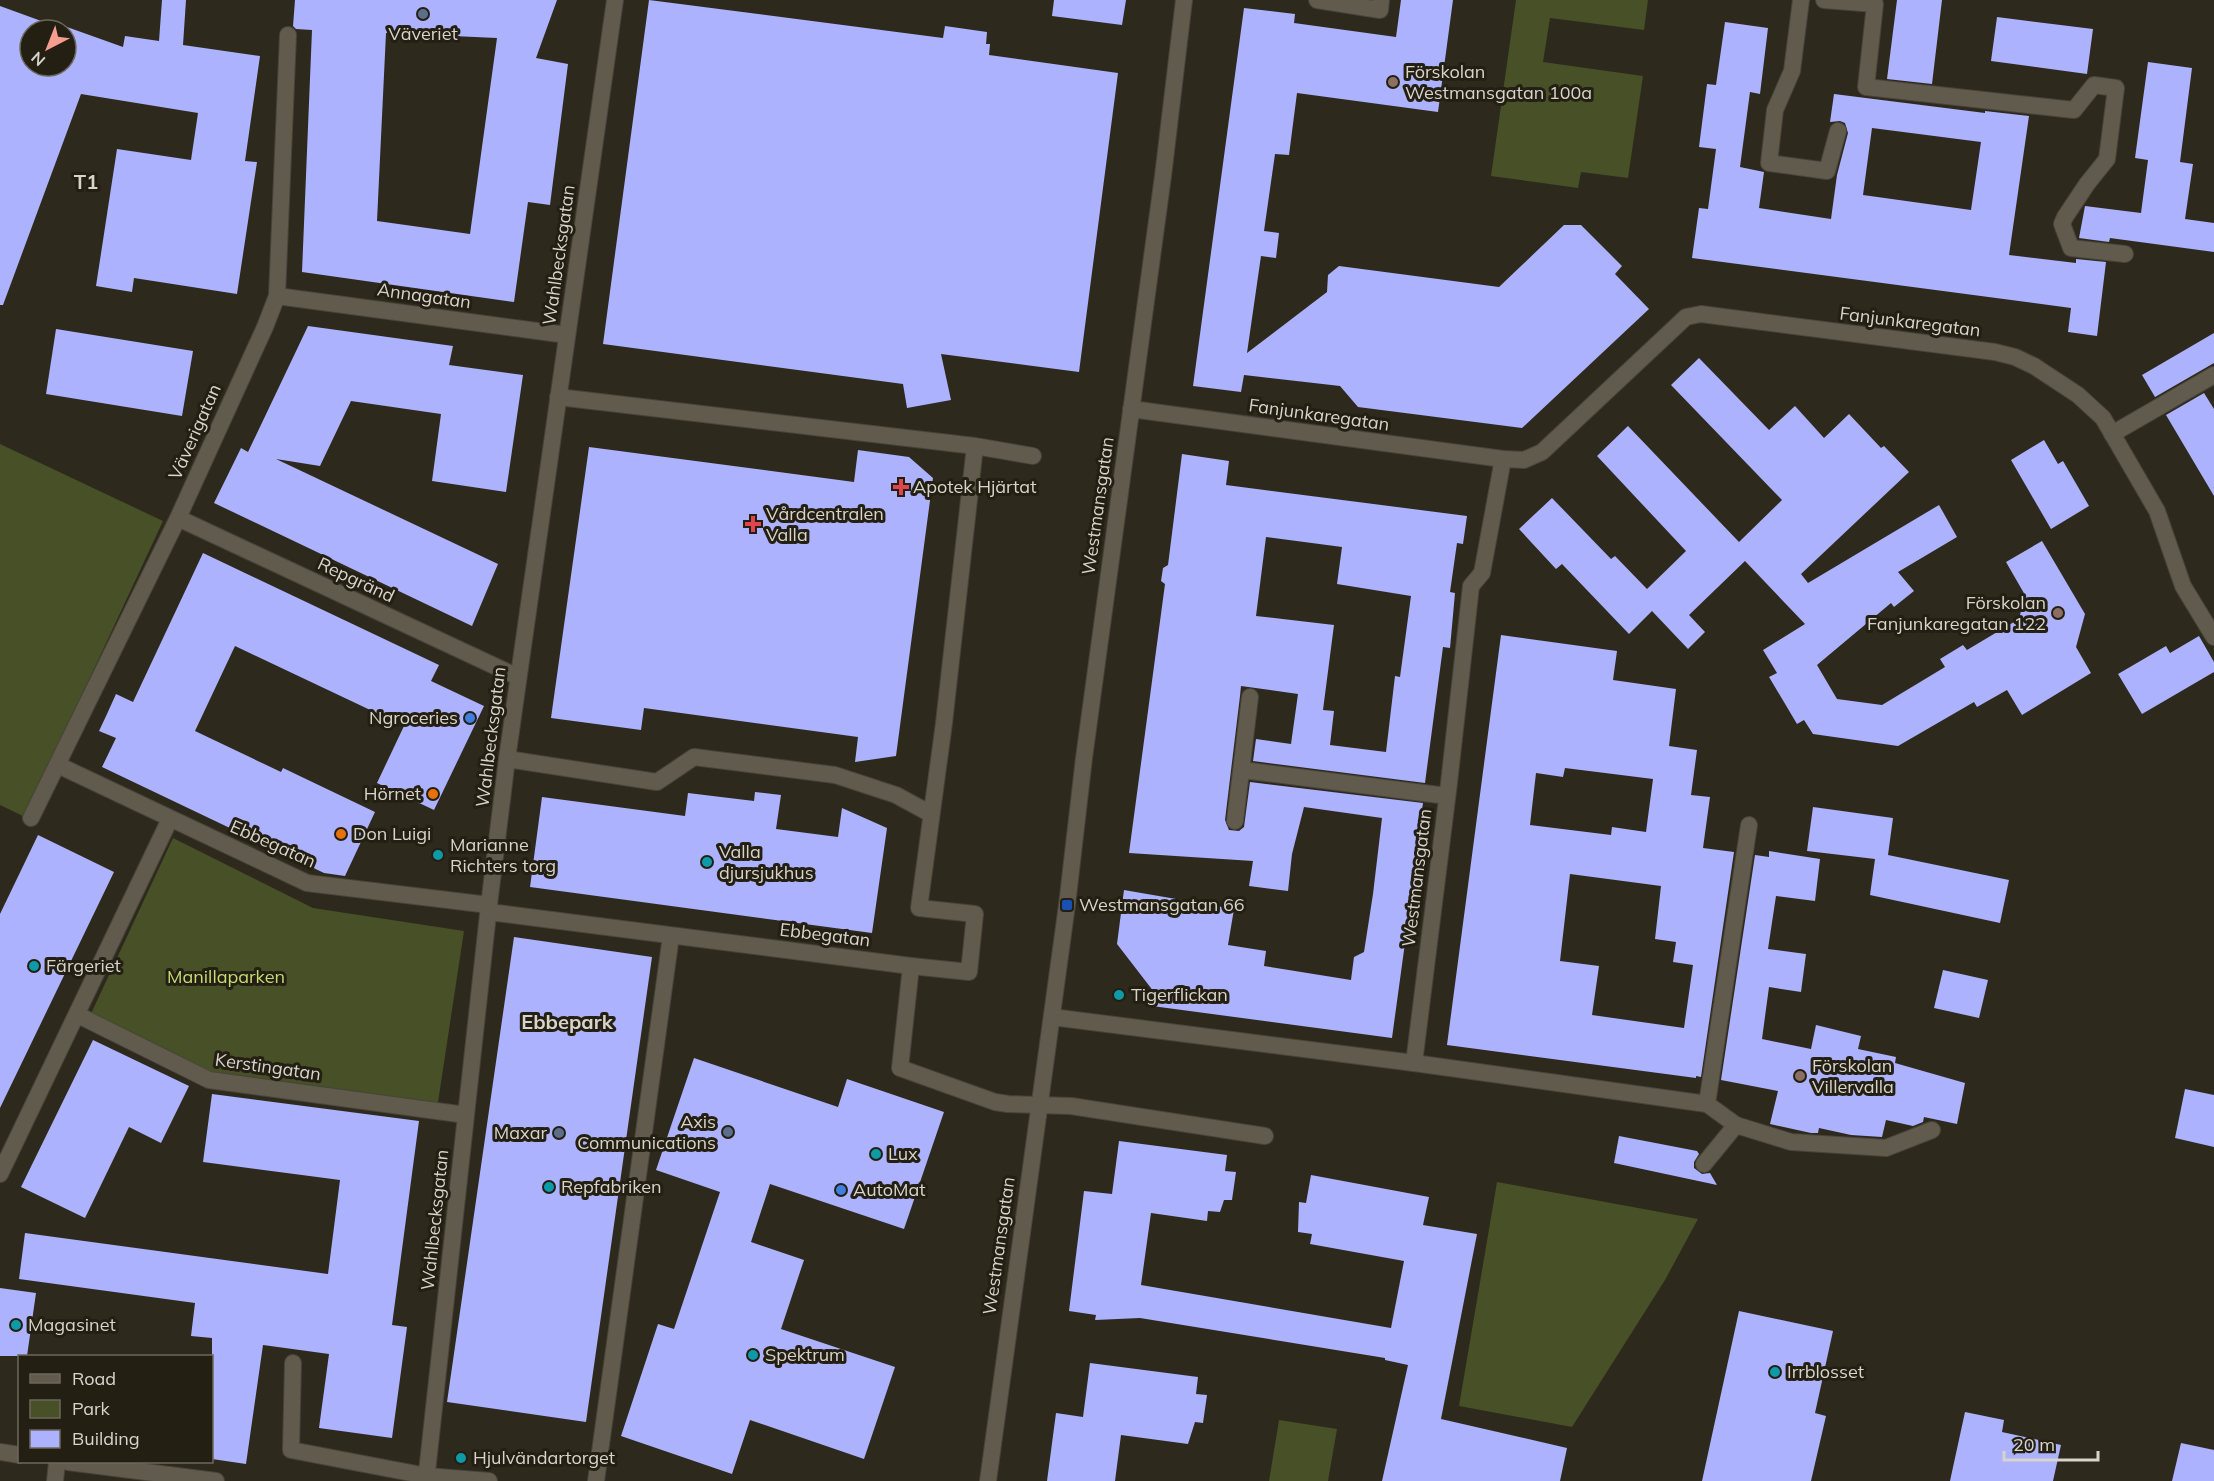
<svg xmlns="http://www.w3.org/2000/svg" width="2214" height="1481" font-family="Mulish,sans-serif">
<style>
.green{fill:#475026}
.building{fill:#acb2fd;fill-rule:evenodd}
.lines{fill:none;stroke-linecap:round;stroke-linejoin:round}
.service-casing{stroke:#484439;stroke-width:18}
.pedestrian-casing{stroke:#484439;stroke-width:18}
.minor-casing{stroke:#484439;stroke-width:18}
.tertiary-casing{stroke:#484439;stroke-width:18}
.service{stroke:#605b4d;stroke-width:16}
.pedestrian{stroke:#605b4d;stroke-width:16}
.minor{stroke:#605b4d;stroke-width:16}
.tertiary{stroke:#605b4d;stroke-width:16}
.service-dot{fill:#5c6f8a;stroke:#241f13;stroke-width:2}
.education-dot{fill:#8d6e63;stroke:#241f13;stroke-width:2}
.health-dot{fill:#e0444e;stroke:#241f13;stroke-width:2}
.shop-dot{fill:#3f7fe0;stroke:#241f13;stroke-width:2}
.food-dot{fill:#e8710a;stroke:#241f13;stroke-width:2}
.culture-dot{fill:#0f9aa8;stroke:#241f13;stroke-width:2}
.transit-dot{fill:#1a4fb4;stroke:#241f13;stroke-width:2}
.labels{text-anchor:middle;stroke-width:6;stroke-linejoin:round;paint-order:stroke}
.poi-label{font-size:18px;fill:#d7d4cc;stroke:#241f13;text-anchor:start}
.street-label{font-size:18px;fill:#d7d4cc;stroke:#241f13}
.park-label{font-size:18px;fill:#c6dc70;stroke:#241f13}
.neighbourhood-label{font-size:20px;font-weight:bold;fill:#d7d4cc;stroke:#241f13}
</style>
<rect width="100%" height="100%" fill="#2e291d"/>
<!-- green -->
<path class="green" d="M1516 0H1648L1644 30 1550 18 1543 62 1643 76 1628 178 1581 172 1578 188 1491 176Z
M0 444 163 521 25 817 0 805Z
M173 838 313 908 464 931 437 1109 209 1080 88 1020Z
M1497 1182 1698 1219 1665 1280 1572 1427 1459 1406Z
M1279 1420 1337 1429 1328 1481H1269Z"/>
<!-- building -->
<path class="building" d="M162 0H186L183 45 260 56 245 161 257 162 237 294 134 278 132 292 96 286 117 149 191 160 198 113 81 94 3 305H0V6L66 30H30V66H66L67 27 123 47 125 36 159 41Z
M295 0H557L536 58 568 64 550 205 528 202 514 302 302 272 312 30 296 29 293 26ZM386 33 497 38 470 234 377 221Z
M649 0 943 38 945 26 987 32 986 44H990L989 55 1118 73 1079 372 941 354 951 400 907 408 903 384 603 344Z
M1054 0H1126L1122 25 1052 16Z
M1401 0H1453L1438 112 1297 93 1289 155 1275 154 1264 231 1279 233 1276 258 1261 256 1247 353 1327 292 1328 275 1339 266 1499 287 1564 225H1581L1622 266 1615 274 1649 309 1522 428 1358 407 1340 386 1244 375 1241 392 1193 386 1244 8 1295 14 1294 23 1396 37Z
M1897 0H1942L1932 84 1887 79Z
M1997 17 2093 29 2087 74 1991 61Z
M1725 22 1768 28 1760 94 1750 92 1740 167 1764 172 1759 208 1831 219 1837 175 1848 133 1845 123 1840 121 1830 122 1834 94 1985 113V111L2029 116 2009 255 2076 263V259L2106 262 2097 336 2068 332 2071 308 1692 258 1699 208 1708 209 1716 149 1699 147 1707 84 1716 85ZM1872 128 1981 142 1971 210 1863 195Z
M2148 62 2192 68 2180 162 2193 164 2185 219 2214 223V252L2110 238 2109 242 2079 238 2085 206 2141 213 2148 160 2135 158Z
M308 326 453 346 449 365 523 375 506 492 432 481 441 414 351 401 320 466 276 459 498 564 472 626 214 503 241 448 248 452Z
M56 329 193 351 182 416 46 394Z
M2214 333V363L2155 397 2142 375Z
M1699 358 1769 430 1795 406 1824 438 1849 414 1881 448 1884 446 1909 472 1801 574 1808 583 1939 505 1957 537 1898 572 1914 591 1894 607 1891 603 1817 665 1837 699 1882 705 1945 667 1940 659 1963 645 1967 650 2019 619 2025 595 2006 562 2042 541 2085 614 2076 647 2091 673 2022 715 2007 690 1977 707 1974 702 1898 746 1813 734 1804 720 1797 724 1769 677 1777 673 1763 650 1805 624 1745 561 1689 615 1705 632 1688 649 1652 611 1629 634 1562 564 1556 569 1519 529 1552 498 1611 559 1615 556 1647 589 1686 551 1597 456 1628 426 1739 542 1782 500 1671 385Z
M2204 393 2214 409V496L2166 415Z
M2044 440 2058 464 2063 461 2089 506 2051 529 2011 460Z
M589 447 854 482 858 450 909 457 933 478 896 756 855 762 858 737 644 708 641 730 551 718Z
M1182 454 1229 461 1226 485 1467 516 1463 544 1457 543 1450 592 1455 593 1450 648 1443 647 1425 783 1253 761 1256 739 1291 744 1298 694 1241 686 1240 696 1225 820 1229 830 1239 831 1244 827 1250 782 1423 803 1417 844 1426 845 1417 900 1411 899 1392 1038 1152 1006 1154 992 1117 944 1124 890 1234 909 1228 945 1266 951 1264 966 1351 980 1354 957 1364 952 1373 894 1382 818 1304 807 1292 854 1288 891 1249 886 1253 861 1129 853 1165 584 1161 581 1163 568 1168 565ZM1266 537 1342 547 1337 584 1411 596 1400 677 1395 676 1386 752 1330 745 1334 711 1323 710 1334 625 1256 616Z
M203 553 439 665 431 681 484 706 434 810 377 783 404 726 235 646 195 731 281 772 283 768 375 812 345 876 324 873 102 767 116 738 99 731 107 714 116 694 133 702Z
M1501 635 1617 651 1613 680 1676 689 1669 746 1697 750 1691 795 1710 797 1703 848 1734 852 1701 1077 1696 1076V1078L1447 1045ZM1565 768 1653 779 1646 832 1612 827 1611 835 1530 825 1536 773 1563 777ZM1570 874 1661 886 1655 939 1676 942 1673 962 1693 965 1684 1028 1592 1015 1599 966 1560 961Z
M2199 636 2214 662V672L2142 714 2118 674 2166 646 2170 653Z
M755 792 781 795 776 829 838 837 842 808 887 828 872 933 530 887 542 797 685 816 688 793 754 801Z
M1813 807 1893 818 1888 855 2009 880 2000 923 1870 895 1875 859 1807 851Z
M38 835 114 872 0 1108V914Z
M1769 851 1820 859 1815 901 1776 896 1768 949 1806 954 1801 992 1769 987 1762 1039 1811 1049 1816 1025 1861 1036 1858 1049 1896 1057 1895 1063 1965 1083 1957 1124 1924 1117 1923 1122 1913 1126 1886 1120 1882 1137 1851 1135 1819 1128 1818 1133H1811L1770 1124 1778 1091 1721 1080 1755 855 1769 857Z
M514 937 652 957 586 1422 447 1402Z
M1943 970 1988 980 1979 1018 1934 1008Z
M93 1040 189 1086 161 1143 129 1127 85 1218 21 1187Z
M694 1058 838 1107 847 1079 944 1112 904 1229 770 1184 751 1242 804 1260 781 1329 895 1367 864 1459 750 1420 732 1474 621 1436 658 1324 674 1329 720 1192 656 1170Z
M2185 1089 2214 1095V1147L2175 1138Z
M212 1094 419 1121 392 1325 407 1327 392 1438 319 1428 329 1354 263 1345 246 1464 212 1459V1338L191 1336 195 1303 19 1279 25 1233 328 1274 340 1180 203 1162Z
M1619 1136 1697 1151 1699 1154 1694 1162V1168L1702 1174 1710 1173 1717 1185 1614 1163Z
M1119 1141 1227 1155 1225 1171 1236 1172 1232 1200H1224L1220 1212 1208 1211 1207 1221 1151 1213 1141 1285 1391 1328 1404 1261 1310 1244 1312 1234 1298 1232 1299 1202 1306 1203 1311 1175 1429 1197 1423 1225 1477 1234 1441 1419 1567 1448 1560 1481H1382L1408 1365 1385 1360V1358L1140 1318 1095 1320 1096 1315 1069 1311 1084 1191 1112 1194Z
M0 1288 36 1293 27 1356H0Z
M1739 1311 1833 1331 1815 1413 1826 1416 1811 1481H1702Z
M1090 1363 1198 1377 1196 1394 1207 1395 1203 1423 1195 1422 1188 1444 1121 1435 1115 1481H1047L1056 1413 1083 1417Z
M1965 1412 2004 1420 2002 1432 2061 1445 2053 1481H1950Z
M2181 1443 2214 1450V1481H2172Z"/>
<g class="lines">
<!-- service casing -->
<g class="service-casing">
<path id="service" d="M1317 0 1380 10 1381 0
M1801 0 1792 71 1775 110 1769 163 1827 171 1838 131
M1824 0 1875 4 1866 87 2074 110 2094 85 2116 88 2107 159 2087 184 2065 217 2062 224 2071 248 2125 254
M558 397 975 446
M2112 434 2214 375
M507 759 657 782 694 757 835 775 896 795 931 814
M1242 770 1447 796
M1235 821 1250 697
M911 966 969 972 975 914 919 908 944 723 975 446 1033 456
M1414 1063 1449 783 1471 586 1482 573 1503 459
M1707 1104 1749 825
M1038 1105 1071 1106 1265 1136
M1704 1164 1736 1125 1791 1142 1886 1148 1932 1130
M293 1363 291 1450 427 1476 489 1481"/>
</g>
<!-- pedestrian casing -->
<g class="pedestrian-casing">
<path id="pedestrian" d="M596 1481 671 936"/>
</g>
<!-- minor casing -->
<g class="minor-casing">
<path id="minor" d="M277 296 567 335
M1131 409 1503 459 1524 460 1542 452 1686 317 1701 314 1995 352 2015 357 2034 366 2078 395 2103 418 2157 511 2183 586 2214 637
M178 518 518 677
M58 765 307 883 489 905
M31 818 178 518 265 327 277 296 288 35
M489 912 911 966 900 1068 995 1102 1008 1104 1038 1105
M78 1015 209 1080 466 1115
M1052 1017 1414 1063 1707 1104 1736 1125
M0 1174 170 819
M0 1452 20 1455
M68 1462 216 1481
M55 1481 57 1462
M426 1481 489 905 507 759 615 0"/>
</g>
<!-- tertiary casing -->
<g class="tertiary-casing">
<path id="tertiary" d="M988 1481 1067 905 1084 758 1163 176 1184 0"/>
</g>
<!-- service -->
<use href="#service" class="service"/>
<!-- pedestrian -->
<use href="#pedestrian" class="pedestrian"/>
<!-- minor -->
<use href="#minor" class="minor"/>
<!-- tertiary -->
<use href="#tertiary" class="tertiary"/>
</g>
<!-- markers -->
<g class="service-dot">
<circle cx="423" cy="14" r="6"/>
<circle cx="728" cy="1132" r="6"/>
<circle cx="559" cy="1133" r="6"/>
</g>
<g class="education-dot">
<circle cx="1393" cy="82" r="6"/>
<circle cx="2058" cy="613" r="6"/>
<circle cx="1800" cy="1076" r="6"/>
</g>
<g class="health-dot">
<path d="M898 478h6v6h6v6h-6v6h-6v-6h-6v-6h6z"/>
<path d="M750 515h6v6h6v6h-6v6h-6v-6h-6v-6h6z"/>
</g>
<g class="shop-dot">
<circle cx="470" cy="718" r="6"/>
<circle cx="841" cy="1190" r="6"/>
</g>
<g class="food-dot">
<circle cx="433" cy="794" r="6"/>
<circle cx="341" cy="834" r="6"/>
</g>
<g class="culture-dot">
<circle cx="438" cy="855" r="6"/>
<circle cx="707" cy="862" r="6"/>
<circle cx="34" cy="966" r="6"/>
<circle cx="1119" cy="995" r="6"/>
<circle cx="876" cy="1154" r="6"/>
<circle cx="549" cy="1187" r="6"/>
<circle cx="16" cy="1325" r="6"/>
<circle cx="753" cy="1355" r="6"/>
<circle cx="1775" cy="1372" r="6"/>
<circle cx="461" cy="1458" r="6"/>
</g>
<rect class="transit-dot" x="1061" y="899" width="12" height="12" rx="3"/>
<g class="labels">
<!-- poi labels -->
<g class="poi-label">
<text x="423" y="40" text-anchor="middle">Väveriet</text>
<text x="1405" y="78">Förskolan<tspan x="1405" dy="21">Westmansgatan 100a</tspan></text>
<text x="913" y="493">Apotek Hjärtat</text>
<text x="766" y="520">Vårdcentralen<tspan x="766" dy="21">Valla</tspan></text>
<text x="2046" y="609" text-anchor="end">Förskolan<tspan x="2046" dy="21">Fanjunkaregatan 122</tspan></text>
<text x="458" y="724" text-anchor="end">Ngroceries</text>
<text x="421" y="800" text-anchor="end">Hörnet</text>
<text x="353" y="840">Don Luigi</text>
<text x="450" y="851">Marianne<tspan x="450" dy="21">Richters torg</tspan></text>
<text x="719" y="858">Valla<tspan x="719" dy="21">djursjukhus</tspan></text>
<text x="1079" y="911">Westmansgatan 66</text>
<text x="46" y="972">Färgeriet</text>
<text x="1131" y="1001">Tigerflickan</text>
<text x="1812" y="1072">Förskolan<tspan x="1812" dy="21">Villervalla</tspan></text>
<text x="716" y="1128" text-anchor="end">Axis<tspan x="716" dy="21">Communications</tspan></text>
<text x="547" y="1139" text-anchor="end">Maxar</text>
<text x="888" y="1160">Lux</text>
<text x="561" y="1193">Repfabriken</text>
<text x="853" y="1196">AutoMat</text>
<text x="28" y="1331">Magasinet</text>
<text x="765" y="1361">Spektrum</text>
<text x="1787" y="1378">Irrblosset</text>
<text x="473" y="1464">Hjulvändartorget</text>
</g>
<!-- street labels -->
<g class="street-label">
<text transform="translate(559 255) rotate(-82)" y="6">Wahlbecksgatan</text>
<text transform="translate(424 296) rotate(8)" y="6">Annagatan</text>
<text transform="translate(1910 322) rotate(7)" y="6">Fanjunkaregatan</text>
<text transform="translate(1319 415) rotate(8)" y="6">Fanjunkaregatan</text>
<text transform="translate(195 432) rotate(-66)" y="6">Väverigatan</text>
<text transform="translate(1098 506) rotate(-82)" y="6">Westmansgatan</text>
<text transform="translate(356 580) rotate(25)" y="6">Repgränd</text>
<text transform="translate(491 737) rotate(-83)" y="6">Wahlbecksgatan</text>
<text transform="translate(273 844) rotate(24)" y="6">Ebbegatan</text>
<text transform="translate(1417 878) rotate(-83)" y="6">Westmansgatan</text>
<text transform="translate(825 935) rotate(7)" y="6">Ebbegatan</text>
<text transform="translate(268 1067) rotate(8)" y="6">Kerstingatan</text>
<text transform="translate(435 1220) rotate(-84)" y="6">Wahlbecksgatan</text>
<text transform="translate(999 1246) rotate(-82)" y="6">Westmansgatan</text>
</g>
<!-- park labels -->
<g class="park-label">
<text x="226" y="983">Manillaparken</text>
</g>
<!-- neighbourhood labels -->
<g class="neighbourhood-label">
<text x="86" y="189">T1</text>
<text x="567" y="1029">Ebbepark</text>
</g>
</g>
<!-- legend -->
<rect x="18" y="1355" width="195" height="108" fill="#241f13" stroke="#6c675d" stroke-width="1.5"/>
<rect x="30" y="1374" width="30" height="9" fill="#605b4d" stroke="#6c675d" stroke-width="1.5"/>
<text x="72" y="1385" font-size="18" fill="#d7d4cc">Road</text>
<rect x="30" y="1400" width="30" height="18" fill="#475026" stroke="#6c675d" stroke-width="1.5"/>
<text x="72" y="1415" font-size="18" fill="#d7d4cc">Park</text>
<rect x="30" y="1430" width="30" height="18" fill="#acb2fd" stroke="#6c675d" stroke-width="1.5"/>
<text x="72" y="1445" font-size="18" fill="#d7d4cc">Building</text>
<!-- north arrow -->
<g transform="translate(48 48) rotate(222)"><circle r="28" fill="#241f13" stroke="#6c675d" stroke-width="1.5"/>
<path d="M0-4.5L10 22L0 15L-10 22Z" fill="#f59d8e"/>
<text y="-9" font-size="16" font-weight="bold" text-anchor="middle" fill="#d7d4cc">N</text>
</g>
<!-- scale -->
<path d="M2004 1451v9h94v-9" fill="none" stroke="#d7d4cc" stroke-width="3"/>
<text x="2013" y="1451" font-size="18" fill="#d7d4cc" stroke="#241f13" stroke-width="4.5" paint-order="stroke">20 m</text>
</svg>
